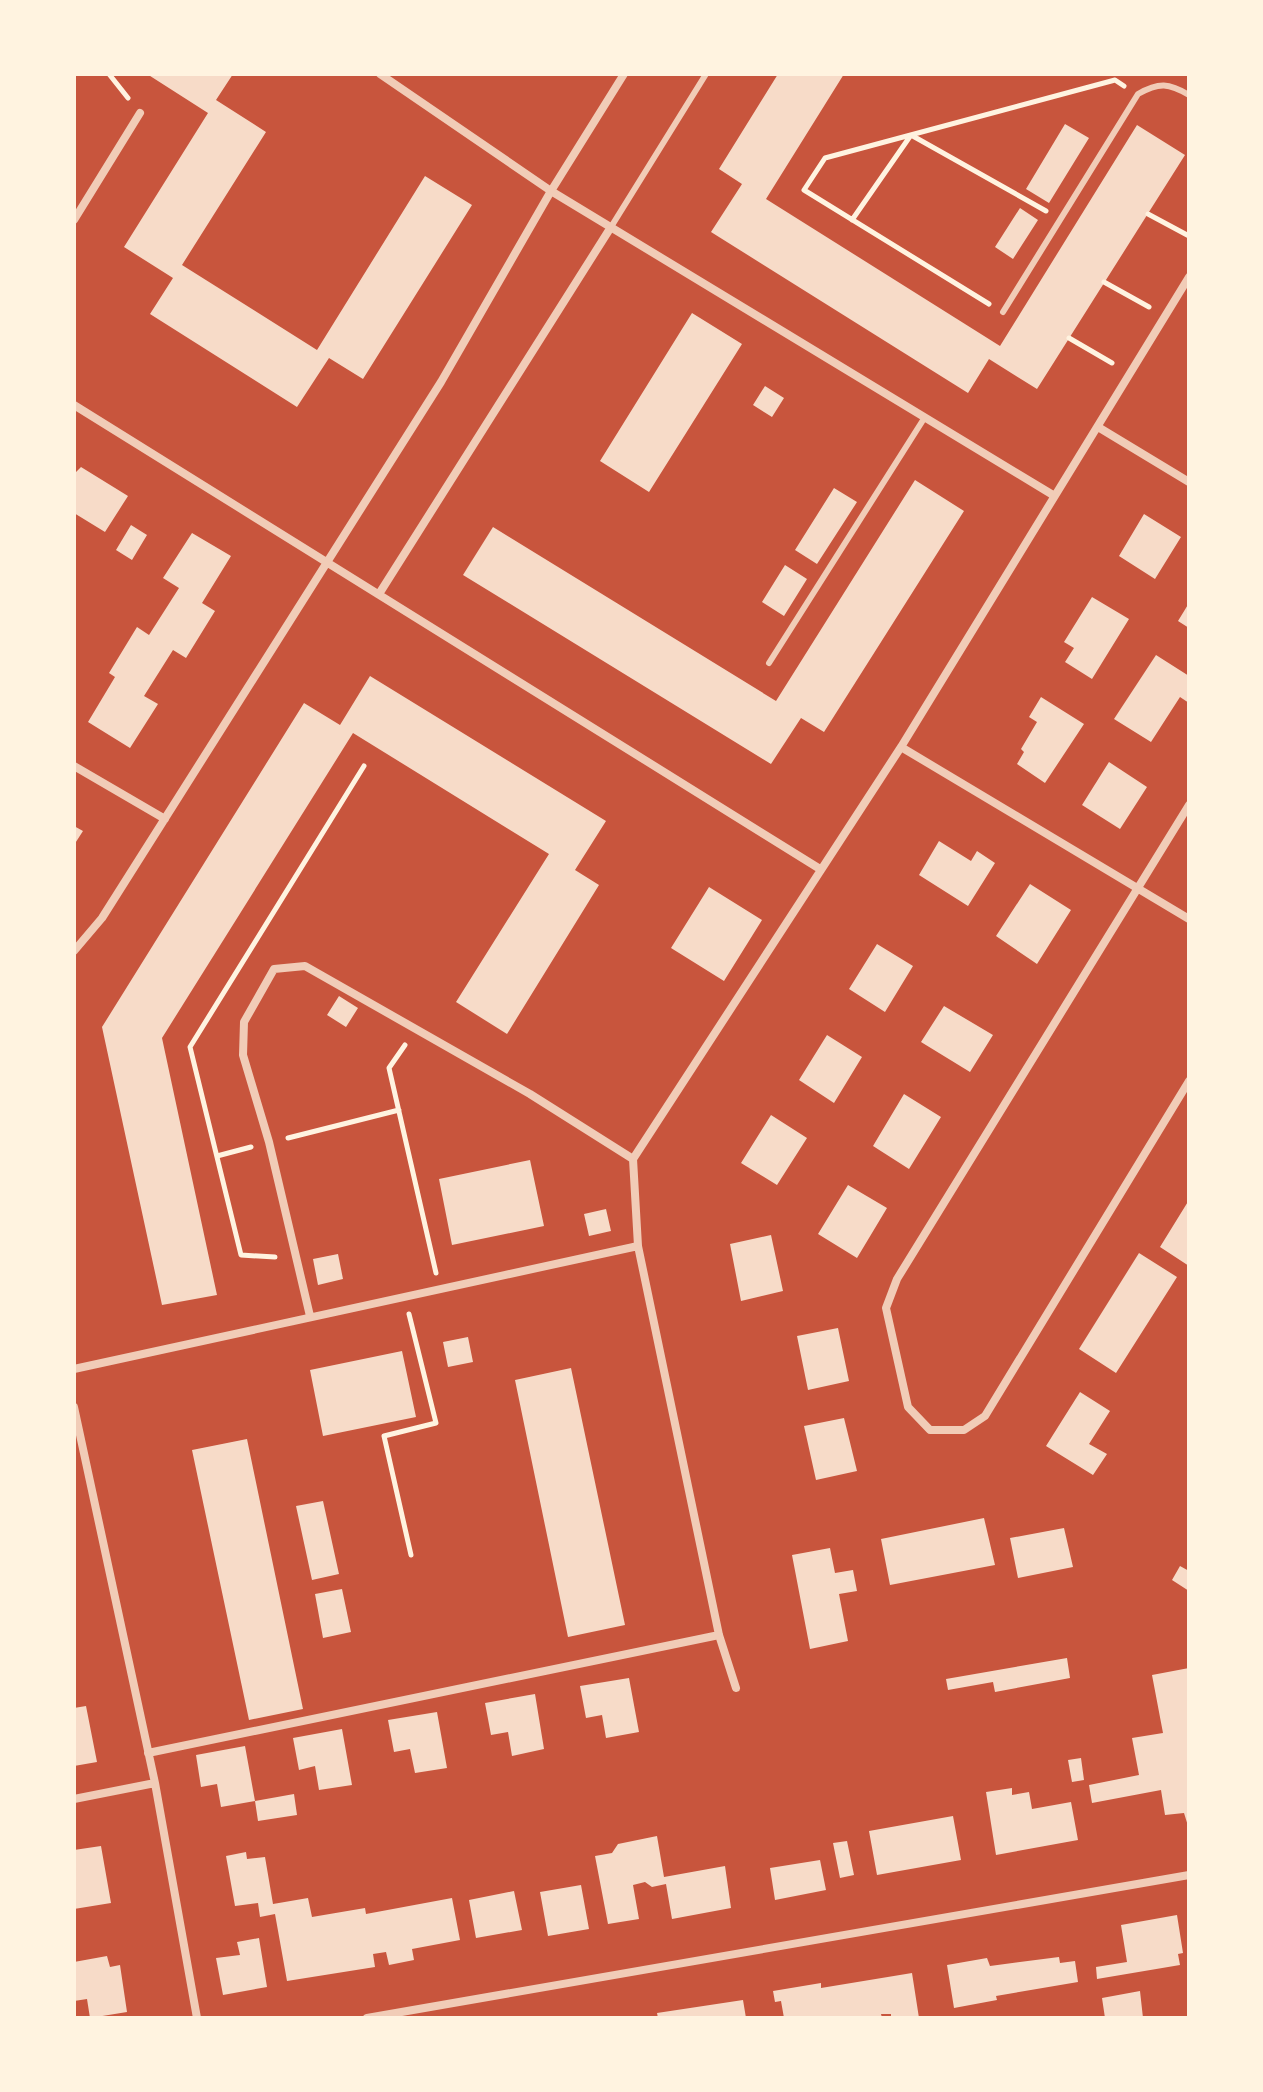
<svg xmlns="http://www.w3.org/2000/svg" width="1263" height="2092" font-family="'Work Sans',sans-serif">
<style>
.building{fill:#f7dbc8}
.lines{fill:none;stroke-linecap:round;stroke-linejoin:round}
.path{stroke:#fff3e0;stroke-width:5}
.service{stroke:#f1ccb7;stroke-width:6}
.minor{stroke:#f1ccb7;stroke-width:8}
</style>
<rect width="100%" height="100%" fill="#c8553d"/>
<!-- building -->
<path class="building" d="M147 74H233L216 100 266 132 182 265 317 350 425 176 472 205 363 379 329 358 297 407 150 314 173 278 124 247 208 113Z
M778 74H844L766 199 1000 346 1137 125 1185 155 1037 389 989 359 968 393 711 232 742 184 719 169Z
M1065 124 1089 138 1049 203 1026 189Z
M1020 208 1038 220 1013 259 995 247Z
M692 313 742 344 649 492 600 461Z
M765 386 784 398 772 417 753 405Z
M81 467 128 496 105 532 74 513V474Z
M915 480 964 511 824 732 801 718 771 764 463 575 493 527 776 701Z
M834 488 857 502 817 564 795 550Z
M1144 514 1181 537 1155 579 1119 556Z
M131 525 147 535 132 560 116 550Z
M192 533 231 556 202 603 215 611 186 658 173 650 144 696 158 704 130 748 88 722 115 677 109 673 137 627 149 635 179 588 163 578Z
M785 565 807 579 784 616 762 602Z
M1092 597 1129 619 1092 679 1065 662 1074 648 1064 642Z
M1189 603V628L1178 621Z
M1156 655 1189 676V703L1180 697 1151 742 1114 719Z
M370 676 606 821 575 870 599 885 507 1034 456 1002 549 854 353 733 162 1038 217 1295 162 1305 102 1027 304 703 340 725Z
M1041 697 1084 724 1045 783 1017 764 1024 752 1021 749 1037 722 1029 717Z
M1109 762 1147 787 1120 829 1082 805Z
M74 826 83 831 74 845Z
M939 841 971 861 977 851 995 863 968 906 919 875Z
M1030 884 1071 910 1037 964 996 936Z
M709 887 762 920 724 981 671 948Z
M877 944 913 966 885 1012 849 989Z
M339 996 358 1008 346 1027 327 1015Z
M944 1006 993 1035 970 1072 921 1042Z
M827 1035 862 1057 834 1103 799 1080Z
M904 1094 941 1117 909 1169 873 1146Z
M771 1115 807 1138 777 1185 741 1163Z
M530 1160 544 1226 452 1245 439 1179Z
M848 1185 887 1208 857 1258 818 1234Z
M1189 1200V1266L1160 1247Z
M606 1209 611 1231 589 1236 584 1214Z
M771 1235 783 1291 741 1301 730 1244Z
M1139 1253 1177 1277 1116 1373 1079 1349Z
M338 1254 343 1279 318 1285 313 1259Z
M838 1328 849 1381 808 1390 797 1336Z
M468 1337 473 1362 448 1367 443 1342Z
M402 1351 416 1417 323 1436 310 1370Z
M571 1368 625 1625 568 1637 515 1380Z
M1080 1392 1110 1411 1089 1444 1107 1454 1093 1475 1046 1446Z
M844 1418 857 1471 816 1480 804 1426Z
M247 1439 303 1709 249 1720 192 1450Z
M323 1501 339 1574 312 1580 296 1506Z
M984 1518 995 1565 890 1585 881 1539Z
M1064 1528 1073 1567 1018 1578 1010 1538Z
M830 1548 835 1573 853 1570 857 1591 839 1594 848 1641 810 1649 792 1555Z
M1180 1566 1189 1571V1591L1172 1580Z
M342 1589 351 1632 323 1638 315 1594Z
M1067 1658 1070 1678 995 1692 993 1682 948 1690 946 1679Z
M1189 1668V1829L1184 1813 1165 1815 1161 1790 1092 1803 1089 1785 1139 1775 1132 1738 1163 1733 1152 1675Z
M629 1678 639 1732 606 1738 602 1715 586 1718 580 1686Z
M535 1694 544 1749 512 1756 508 1732 491 1735 485 1703Z
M86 1706 97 1762 74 1766V1708Z
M437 1712 447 1768 415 1773 410 1749 394 1752 388 1720Z
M342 1729 352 1785 319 1790 315 1766 299 1770 293 1738Z
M245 1746 255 1801 221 1807 217 1784 201 1787 196 1755Z
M1081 1758 1084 1780 1072 1782 1068 1760Z
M1012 1788V1795L1029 1792 1032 1809 1071 1802 1078 1840 996 1855 986 1792Z
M294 1794 297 1815 258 1821 255 1801Z
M953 1816 961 1860 877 1875 869 1831Z
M657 1836 664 1877 725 1866 731 1908 672 1919 666 1884 652 1887 645 1882 633 1885 639 1919 608 1924 595 1856 612 1853 618 1844Z
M847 1841 854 1875 840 1878 833 1843Z
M101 1846 111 1903 74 1909V1850Z
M246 1852 247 1859 265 1857 273 1904 308 1898 312 1917 365 1908 366 1914 452 1898 460 1940 412 1949 414 1960 389 1965 386 1952 373 1954 375 1967 287 1981 275 1914 260 1917 258 1903 235 1906 226 1856Z
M820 1860 826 1890 775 1900 770 1868Z
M581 1885 589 1929 548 1936 540 1892Z
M514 1891 522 1930 476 1938 469 1900Z
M1177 1915 1183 1953 1178 1954 1180 1965 1097 1979 1096 1967 1127 1962 1121 1925Z
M259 1938 267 1987 223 1995 216 1958 240 1955 237 1942Z
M107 1956 110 1967 120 1965 127 2012 90 2018 87 1999 74 2001V1962Z
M1059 1957 1060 1963 1075 1961 1078 1982 996 1996 997 2000 954 2008 947 1965 987 1958 990 1966Z
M912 1973 919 2018H891V2014H881L882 2018H784L781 2001 775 2002 773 1991 821 1983V1988Z
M1140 1991 1143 2018H1105L1102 1998Z
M743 2000 746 2018H658L657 2013Z"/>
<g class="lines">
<!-- path -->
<path class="path" d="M109 74 128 98
M1148 214 1189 236
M852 220 911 135 1046 211
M1104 282 1149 307
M989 304 804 190 825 158 1115 80 1124 86
M1069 338 1112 363
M405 1045 389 1068 436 1273
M288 1138 399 1110
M217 1156 251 1147
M275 1257 241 1255 190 1047 364 766
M409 1314 436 1423 384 1436 411 1555"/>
<!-- service -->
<path class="service" d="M611 227 706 74
M1003 312 1138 94C1159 82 1169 83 1189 95
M769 663 925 417"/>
<!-- minor -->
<path class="minor" d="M380 74 551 191 1053 495
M74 220 140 113
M74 405 820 869
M1098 427 1189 482
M379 594 611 227
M901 747 1189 919
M74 766 165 819
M1189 805 897 1279 886 1308 908 1407 930 1430H964L985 1416 1189 1081
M74 951 102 918 441 382 551 191 624 74
M310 1316 269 1142 243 1055 244 1022 274 969 305 966 530 1094 633 1159
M74 1369 638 1246
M74 1407 155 1783 197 2018
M736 1688 719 1635 638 1246 633 1159 901 747 1189 277
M148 1753 719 1635
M74 1799 155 1783
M367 2018 1189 1875"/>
</g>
<!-- border -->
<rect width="1263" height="2092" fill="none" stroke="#fff3e0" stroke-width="152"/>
</svg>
